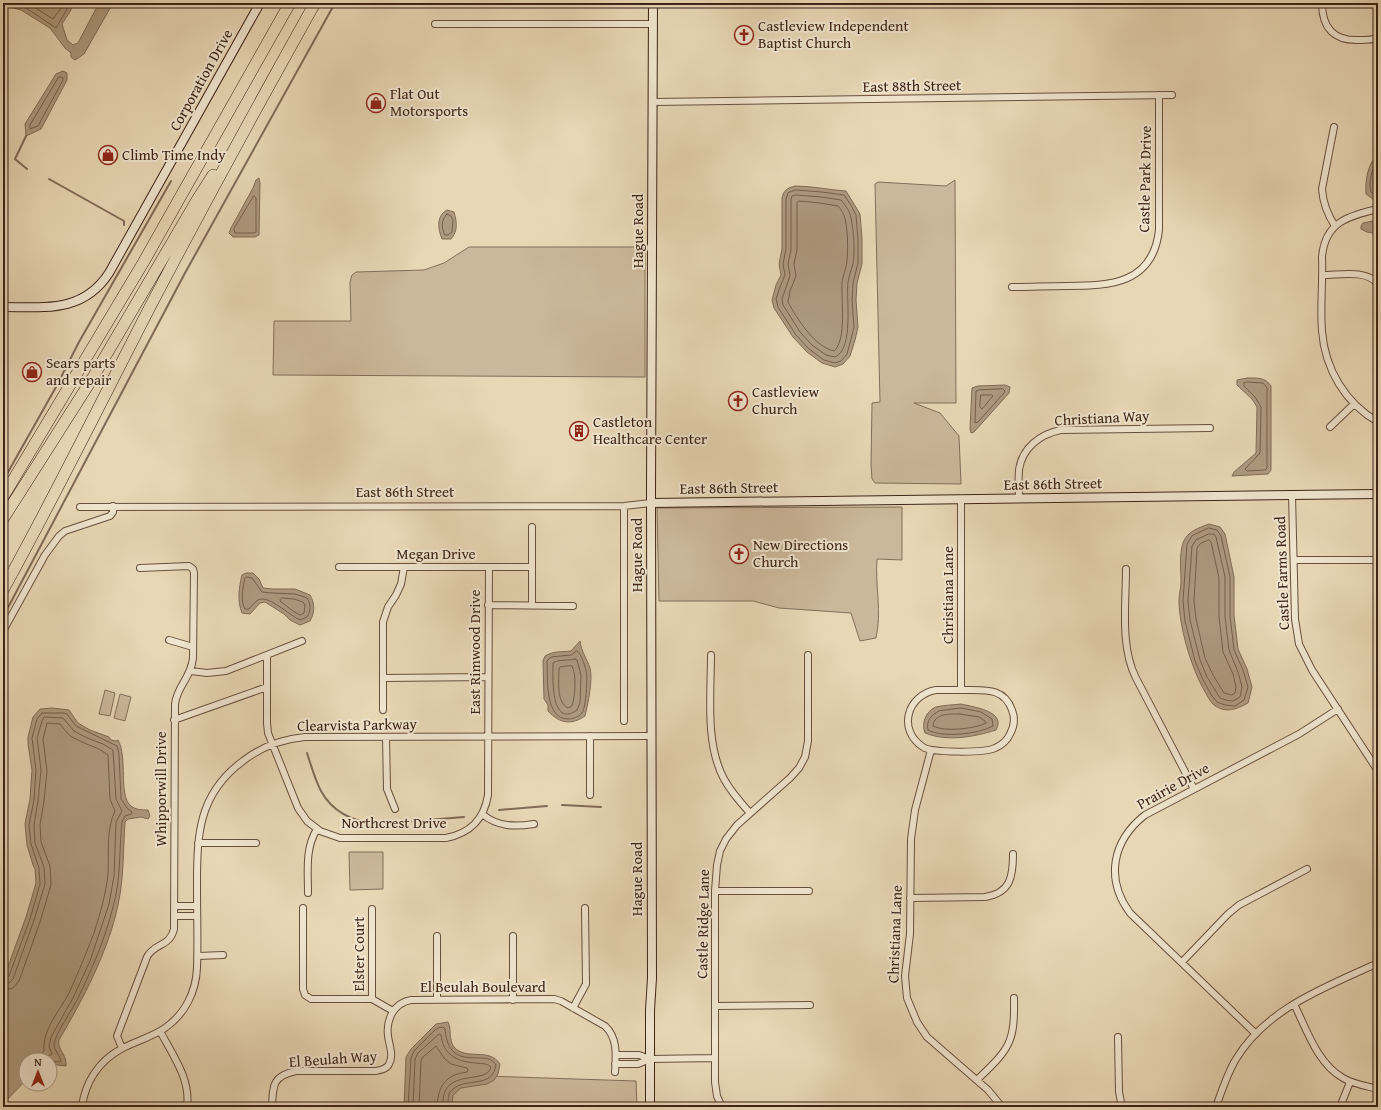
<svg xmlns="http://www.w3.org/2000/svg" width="1381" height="1110" font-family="'Gentium Book Plus',serif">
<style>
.green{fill:#cbb89a;stroke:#846e58}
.water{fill:#ae9a7f;stroke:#816a55}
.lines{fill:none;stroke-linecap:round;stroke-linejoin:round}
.shore{stroke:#765e4b;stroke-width:1}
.stream{stroke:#816a55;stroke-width:2}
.street-casing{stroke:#68503e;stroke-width:8}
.secondary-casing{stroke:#3d2317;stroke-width:10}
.highway-casing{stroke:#3d2317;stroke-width:12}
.street{stroke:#f0e5cf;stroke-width:6}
.secondary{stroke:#f0e5cf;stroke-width:8}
.highway{stroke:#e8d7b5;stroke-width:11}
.labels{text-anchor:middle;stroke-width:4;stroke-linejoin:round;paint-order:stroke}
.poi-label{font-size:15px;fill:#3d2317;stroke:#f0e5cf;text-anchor:start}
.street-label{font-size:15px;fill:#3d2317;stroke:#f0e5cf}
</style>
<rect width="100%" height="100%" fill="#e8d7b5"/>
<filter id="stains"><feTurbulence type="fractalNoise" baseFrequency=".005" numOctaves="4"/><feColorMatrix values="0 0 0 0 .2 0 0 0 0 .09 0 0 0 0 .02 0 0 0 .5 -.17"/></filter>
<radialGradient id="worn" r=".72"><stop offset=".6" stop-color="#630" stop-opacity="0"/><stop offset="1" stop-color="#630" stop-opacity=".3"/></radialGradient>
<!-- green -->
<path class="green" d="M955 180 956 403H914L940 413 959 436 961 484 875 483 872 479 871 465 872 403 880 402 875 184 878 182 946 186Z
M469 247H645V377L273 375 274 321H351L350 282 352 275 356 272 424 270 444 263Z
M902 507V560L877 559C875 585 882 612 876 638L860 641 851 613 779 608 753 601H659L657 508Z
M105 690 115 693 110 716 99 714Z
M120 694 131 697 125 721 114 718Z
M349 852H383V889L350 890Z
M455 1075 636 1081 637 1107H421Z"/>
<!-- water -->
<path class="water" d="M3 3H72L71 10 62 24 67 40 73 45 78 43 99 3H113L84 54 75 60 71 57V53L65 48 50 28 21 10 3 5Z
M63 71 67 73V80L41 129 26 136 25 124 56 74Z
M1378 154V196L1373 199 1366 194C1365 180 1368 163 1378 154Z
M259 178 260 183 259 235 255 237H233L229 233 231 228 253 188 256 180Z
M795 186C813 186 829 190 846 191L860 214 862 239V264L857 283 856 300 858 327 855 340 850 356 843 364 835 367 822 363 807 352 793 337 774 308 772 300 776 285 781 275 779 264 782 249V198C784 190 787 188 795 186Z
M447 210 454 212C457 222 458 231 451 239H442C438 229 436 216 447 210Z
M1378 220V234L1367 232 1361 229V226L1363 223Z
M1247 378C1257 378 1265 377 1271 386V470L1268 474 1232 476 1234 472 1256 453 1257 407 1252 399 1237 385V380Z
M1005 385 1010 387 1009 393 974 432 971 433 970 429 972 388 978 386Z
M1209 524 1220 527 1225 534 1234 577V615L1238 649 1247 669 1252 687 1248 703C1237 709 1226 714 1214 705 1210 702 1207 695 1204 690 1191 667 1179 626 1179 600 1179 594 1181 588 1181 582 1181 569 1179 555 1183 543 1187 531 1199 528 1209 524Z
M246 573H253L259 579 263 588 273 589H295L310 595C315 604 315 612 310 621L300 625 290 620 284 614 265 602 260 603 250 614 242 613C237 601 239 587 242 575Z
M580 641C581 651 587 659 590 668 593 679 588 704 585 716 572 725 560 724 548 711V705L544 699 543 661 545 656C553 651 561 652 571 651Z
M961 704C973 707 1007 711 996 730 973 737 948 742 925 733 921 723 926 711 936 707 944 705 954 705 961 704Z
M52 708 69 710 78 723 90 730 109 737 111 740 116 741 118 740C128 757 118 796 131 806 136 810 142 810 148 810L150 816 148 819 141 817 128 819 125 822C123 850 124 878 118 905 108 952 83 999 59 1040 57 1050 67 1054 66 1066L50 1064V1060H26V1080L3 1104V980L26 917 36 883 35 869 33 865 27 845 25 824 30 799 32 770 28 744V737L33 717 40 709Z
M448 1022C452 1030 448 1039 454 1047 466 1061 489 1047 500 1064L498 1074 494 1080 487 1084 461 1088 453 1095 452 1107H404L406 1057 411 1049 436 1024Z"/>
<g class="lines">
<!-- shore -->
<path class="shore" d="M13 3 23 6 56 28 67 9 68 3
M28 3 53 19 62 7 63 3
M61 77 63 78V80L38 126 30 129V125L58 78Z
M1378 160C1372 169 1368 182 1371 192L1373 194 1378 193
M796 190 822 192 844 195 851 205 856 215 858 240V263L853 283 852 300 854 327 851 339 847 354 841 361 835 363 824 360 809 349 796 335 778 307 776 299 780 287 785 275 783 264 786 249V199L788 193Z
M796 195 821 197 841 200C845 205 850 211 851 218 854 233 855 250 853 264 851 270 849 276 848 282 846 299 854 349 835 357L826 355 812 345 800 332 783 305 782 299 790 276 788 264 791 250V199L792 196Z
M254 196 256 198V232L254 233H235L234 229Z
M799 201 820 203 838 206C841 209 844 214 845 219 848 232 848 248 847 261 846 269 843 275 842 282 841 299 847 340 834 351 815 347 797 319 788 302L790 291 796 276 794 264 797 250V203Z
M447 214 451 216 453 220 452 232 448 235H445C441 228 441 220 447 214Z
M1247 382 1263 383 1267 388V468L1265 470 1247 471 1245 469 1260 453 1261 407 1255 397 1244 386V383Z
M1003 389 1005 391 1004 393 978 422 975 423 976 391 979 390Z
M981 395H992L993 396 982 409 980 407Z
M1209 528 1217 530 1221 536 1230 577V616L1234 650 1243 670 1248 687 1244 700 1235 706 1225 705 1217 702 1212 696 1203 680 1195 661 1185 621 1183 601 1187 544 1192 536Z
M1209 534H1214L1216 537 1225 577V616L1229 650 1238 672 1242 687 1240 697 1233 701 1226 700 1220 698 1207 677 1200 660 1190 620 1188 601 1192 546 1196 540Z
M1209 540 1211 542 1219 578V616L1223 652 1233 674 1236 687 1235 693 1232 695 1224 693 1213 675 1205 658 1196 619 1194 601 1197 548 1200 544Z
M247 577 252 578 262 592 272 593 295 594 307 598C311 604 311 611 307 617L300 620C290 616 268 594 258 600 254 602 252 606 249 609H245C240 601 243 587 245 578Z
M282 598 294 599 303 602 305 605 304 613 300 615C293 612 287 606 281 602L280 600Z
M577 651C582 655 584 664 586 670 588 677 586 707 582 713 579 717 572 719 568 719 544 719 548 677 547 661L551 657 571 655Z
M575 659 577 660 581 675 580 703 577 710C550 729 553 676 553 663 558 659 568 661 575 659Z
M572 666C577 675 575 696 572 706L568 708C556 702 559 681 559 669L560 667Z
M961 708 981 712 992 719 993 726C978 734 943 738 928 730 926 721 931 715 939 711Z
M960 714 979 717 985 721 986 723C975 729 944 732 933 726 934 713 950 714 960 714Z
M3 980 6 979 9 976 30 919 40 884 39 868 31 844 29 825 34 800 36 770 32 738 37 719 42 713H64L67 714 76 726 117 746 119 754 121 799 127 808 132 812 131 814 125 816 122 822C119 850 121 880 113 907 105 939 92 969 78 998 73 1009 55 1034 54 1044 54 1050 60 1056 61 1061L60 1062 50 1061
M3 985 9 983 13 979 34 920 45 884 44 867 35 843 34 825 38 801 41 770 37 738 42 721 44 717 63 718 74 731 87 738 103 744 113 750 116 799 122 811 116 822 114 876 109 904 90 961 73 998 51 1037 49 1046 52 1054 46 1057 43 1060
M3 991 13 988 19 981 40 922 51 885 50 866 41 842 40 825 44 801 47 771 43 739 47 723 60 724 70 736 84 743 99 749 108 755 110 799 115 811C106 829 109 854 108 874 106 894 100 914 94 933 86 954 78 973 69 993 60 1011 42 1029 44 1051L36 1060
M408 1107 411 1058 414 1051 435 1030 438 1028 443 1027 445 1029C449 1075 486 1047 496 1065 492 1089 467 1077 453 1089 451 1091 450 1092 449 1094 448 1098 448 1103 448 1107
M413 1107 415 1059 418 1053 439 1034 441 1035C443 1055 458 1062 476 1063 482 1064 487 1063 491 1067 488 1083 455 1071 445 1091 443 1095 443 1102 443 1107
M419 1107 421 1061 423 1057 436 1046 444 1058 451 1064 467 1068 468 1070 467 1072C445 1075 438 1086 437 1107"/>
<!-- stream -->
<path class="stream" d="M26 136 15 159 27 169
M49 179 124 221V225
M3 481 56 387 79 342 171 181
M3 617 185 273 335 3
M307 753C311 765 315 780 321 791 333 813 355 822 378 824L464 817
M562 805 601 807
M499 810 547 806"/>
<!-- street casing -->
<g class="street-casing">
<path id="street" d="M1322 3C1322 28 1334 41 1359 40 1366 40 1372 40 1378 38
M435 24H653
M653 102 1172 95
M1334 127 1322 189C1323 203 1327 214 1335 226
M1378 209C1348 216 1325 222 1322 257 1323 282 1320 307 1322 331 1325 369 1345 403 1378 422
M1322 275C1340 275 1366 269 1378 284
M1012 287C1030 287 1048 286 1067 286 1110 286 1153 284 1159 230V95
M1330 427 1354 404
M1292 495 1295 619 1299 644 1312 670 1378 771
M1019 499C1019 489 1018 480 1019 470 1022 448 1040 434 1061 430L1210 428
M624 506V721
M80 507 624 506 651 503
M1294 560H1378
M339 567H532
M1126 569C1126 603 1120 647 1136 678L1194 789
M488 605 573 606
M532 605V527
M3 631 45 555 59 536 65 531 110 516 113 512V506
M169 640 193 647
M267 655V723L268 733 298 808 307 821 320 831 340 838H446C470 833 484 820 488 795L489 567
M711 655C711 694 705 744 724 779 731 792 740 802 750 813
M191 671 207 673 226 671 302 641
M383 678 488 677
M936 690C946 690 956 690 966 690 986 690 1004 688 1012 710 1015 718 1014 727 1010 734 1007 741 1002 745 995 748 985 753 932 753 923 747 897 730 907 695 936 690Z
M961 690V499
M383 710V622L388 607 396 595 401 584 404 567
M174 720 267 687
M386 737 387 789 395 809
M931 750 915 810 911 839 910 934 905 976 907 998 917 1022 927 1037 988 1090 1002 1107
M590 795V736
M482 814C498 827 515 827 534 824
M198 843H256
M715 891H809
M308 893C308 871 305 848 317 829
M910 898 985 897C1011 893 1013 876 1013 854
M175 906H197
M303 908V989L305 995 311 999H372L393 1011
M372 909V999
M174 916H197
M513 936V1000
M198 956 223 955
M1182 962 1228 914 1239 905 1307 869
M437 1000V936
M1294 1004C1307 1030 1317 1063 1343 1078 1353 1084 1366 1086 1378 1089
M715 1006 810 1005
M573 1008 586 984 585 908
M160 1031C172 1054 191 1079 187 1107
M1256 1034 1130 913C1105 879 1112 841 1145 815L1299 734 1338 709
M1118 1037 1119 1092 1122 1107
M122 1048 117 1036 147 957C154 943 170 947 174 929L175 704C177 686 191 678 193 658L194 573 193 569 189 566 140 568
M616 1055H639L650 1059 715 1058
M615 1064H638L650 1059
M977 1080C1009 1049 1015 1044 1014 998
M82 1107C85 1082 99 1061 121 1049 136 1041 152 1037 165 1028 185 1014 196 992 197 968 198 941 197 913 197 886 197 835 198 794 243 761 261 747 283 739 305 737L651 736
M272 1107C273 1086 272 1076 296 1071H376C381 1070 387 1069 389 1064 394 1055 389 1045 388 1036 386 1019 394 1003 411 1000L554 999 561 1001 605 1026C618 1038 616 1056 615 1072
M722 1107 717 1096 715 1082V891L717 865 720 851 726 839 737 825 790 778 799 768 805 757 808 741V655
M1216 1107C1222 1090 1227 1074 1236 1059 1267 1008 1326 987 1378 963
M1340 1107 1350 1082"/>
</g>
<!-- secondary casing -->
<g class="secondary-casing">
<path id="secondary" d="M3 307C45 307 83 313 109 273L260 3
M651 503 1378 494
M650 1107V1010L652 978 651 491 653 3"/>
</g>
<!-- highway casing -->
<g class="highway-casing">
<path id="highway" d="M3 497 143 263 290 3
M3 519 92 379 197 200 213 175
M3 590C55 496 102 400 151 305 204 204 259 103 315 3"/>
</g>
<!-- street -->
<use href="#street" class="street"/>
<!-- secondary -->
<use href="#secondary" class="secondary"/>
<!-- highway -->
<use href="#highway" class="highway"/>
</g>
<!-- icons -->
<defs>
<g id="church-ring" transform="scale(1)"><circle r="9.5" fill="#f0e5cf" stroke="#8f2418" stroke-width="1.5"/><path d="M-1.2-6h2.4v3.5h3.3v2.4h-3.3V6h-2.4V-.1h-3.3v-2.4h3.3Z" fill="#8f2418"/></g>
<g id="shop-ring" transform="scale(1)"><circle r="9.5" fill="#f0e5cf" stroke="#8f2418" stroke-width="1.5"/><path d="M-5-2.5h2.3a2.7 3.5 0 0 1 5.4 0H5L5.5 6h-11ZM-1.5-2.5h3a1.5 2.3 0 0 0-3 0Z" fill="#8f2418"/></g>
<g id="building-ring" transform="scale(1)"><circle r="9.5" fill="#f0e5cf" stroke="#8f2418" stroke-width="1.5"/><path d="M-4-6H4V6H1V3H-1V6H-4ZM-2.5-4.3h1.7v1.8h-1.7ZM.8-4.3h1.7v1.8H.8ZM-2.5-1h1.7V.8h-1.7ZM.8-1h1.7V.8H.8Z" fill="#8f2418"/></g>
</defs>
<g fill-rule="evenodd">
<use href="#church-ring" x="744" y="35"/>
<use href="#shop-ring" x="376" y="103"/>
<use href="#shop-ring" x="108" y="155"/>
<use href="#shop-ring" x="32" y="372"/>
<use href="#church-ring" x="738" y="401"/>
<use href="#building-ring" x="579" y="431"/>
<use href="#church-ring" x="739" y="554"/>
</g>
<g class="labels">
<!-- poi labels -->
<g class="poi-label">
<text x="758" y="31">Castleview Independent<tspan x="758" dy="17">Baptist Church</tspan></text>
<text x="390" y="99">Flat Out<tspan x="390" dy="17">Motorsports</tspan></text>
<text x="122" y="160">Climb Time Indy</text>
<text x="46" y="368">Sears parts<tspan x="46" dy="17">and repair</tspan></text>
<text x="752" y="397">Castleview<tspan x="752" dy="17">Church</tspan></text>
<text x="593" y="427">Castleton<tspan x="593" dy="17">Healthcare Center</tspan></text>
<text x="753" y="550">New Directions<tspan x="753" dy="17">Church</tspan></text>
</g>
<!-- street labels -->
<g class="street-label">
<text transform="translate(201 80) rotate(-61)" y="5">Corporation Drive</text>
<text transform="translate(912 86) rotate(-1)" y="5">East 88th Street</text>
<text transform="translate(1145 179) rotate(-89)" y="5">Castle Park Drive</text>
<text transform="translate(638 231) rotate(-90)" y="5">Hague Road</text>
<text transform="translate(1102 418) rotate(-3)" y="5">Christiana Way</text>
<text transform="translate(1053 484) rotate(-1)" y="5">East 86th Street</text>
<text transform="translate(729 488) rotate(-1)" y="5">East 86th Street</text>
<text x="405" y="497">East 86th Street</text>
<text x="436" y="559">Megan Drive</text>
<text transform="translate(637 555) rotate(-90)" y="5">Hague Road</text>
<text transform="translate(1282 573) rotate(-92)" y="5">Castle Farms Road</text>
<text transform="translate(948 595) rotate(-90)" y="5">Christiana Lane</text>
<text transform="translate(475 652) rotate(-90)" y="5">East Rimwood Drive</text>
<text transform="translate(357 725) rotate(-1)" y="5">Clearvista Parkway</text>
<text transform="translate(1173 786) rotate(-29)" y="5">Prairie Drive</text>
<text transform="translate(161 789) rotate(-90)" y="5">Whipporwill Drive</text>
<text x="394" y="828">Northcrest Drive</text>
<text transform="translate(637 879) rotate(-90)" y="5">Hague Road</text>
<text transform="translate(703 924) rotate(-89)" y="5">Castle Ridge Lane</text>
<text transform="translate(895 934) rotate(-88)" y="5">Christiana Lane</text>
<text transform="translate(359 954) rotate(-90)" y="5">Elster Court</text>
<text x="483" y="992">El Beulah Boulevard</text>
<text transform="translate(333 1059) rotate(-4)" y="5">El Beulah Way</text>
</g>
</g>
<!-- margin -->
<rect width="1381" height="1110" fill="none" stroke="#e8d7b5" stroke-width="16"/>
<rect x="4" y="4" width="1373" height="1102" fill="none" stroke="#3d2317" stroke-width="2"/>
<rect x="8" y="8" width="1365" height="1094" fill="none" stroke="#3d2317"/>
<!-- north arrow -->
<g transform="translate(38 1072)"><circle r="19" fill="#f0e5cf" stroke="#a89785"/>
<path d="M0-3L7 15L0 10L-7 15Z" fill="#8f2418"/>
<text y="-6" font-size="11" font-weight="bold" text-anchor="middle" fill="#3d2317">N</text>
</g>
<rect width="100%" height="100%" filter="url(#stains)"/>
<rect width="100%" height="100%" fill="url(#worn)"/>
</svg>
